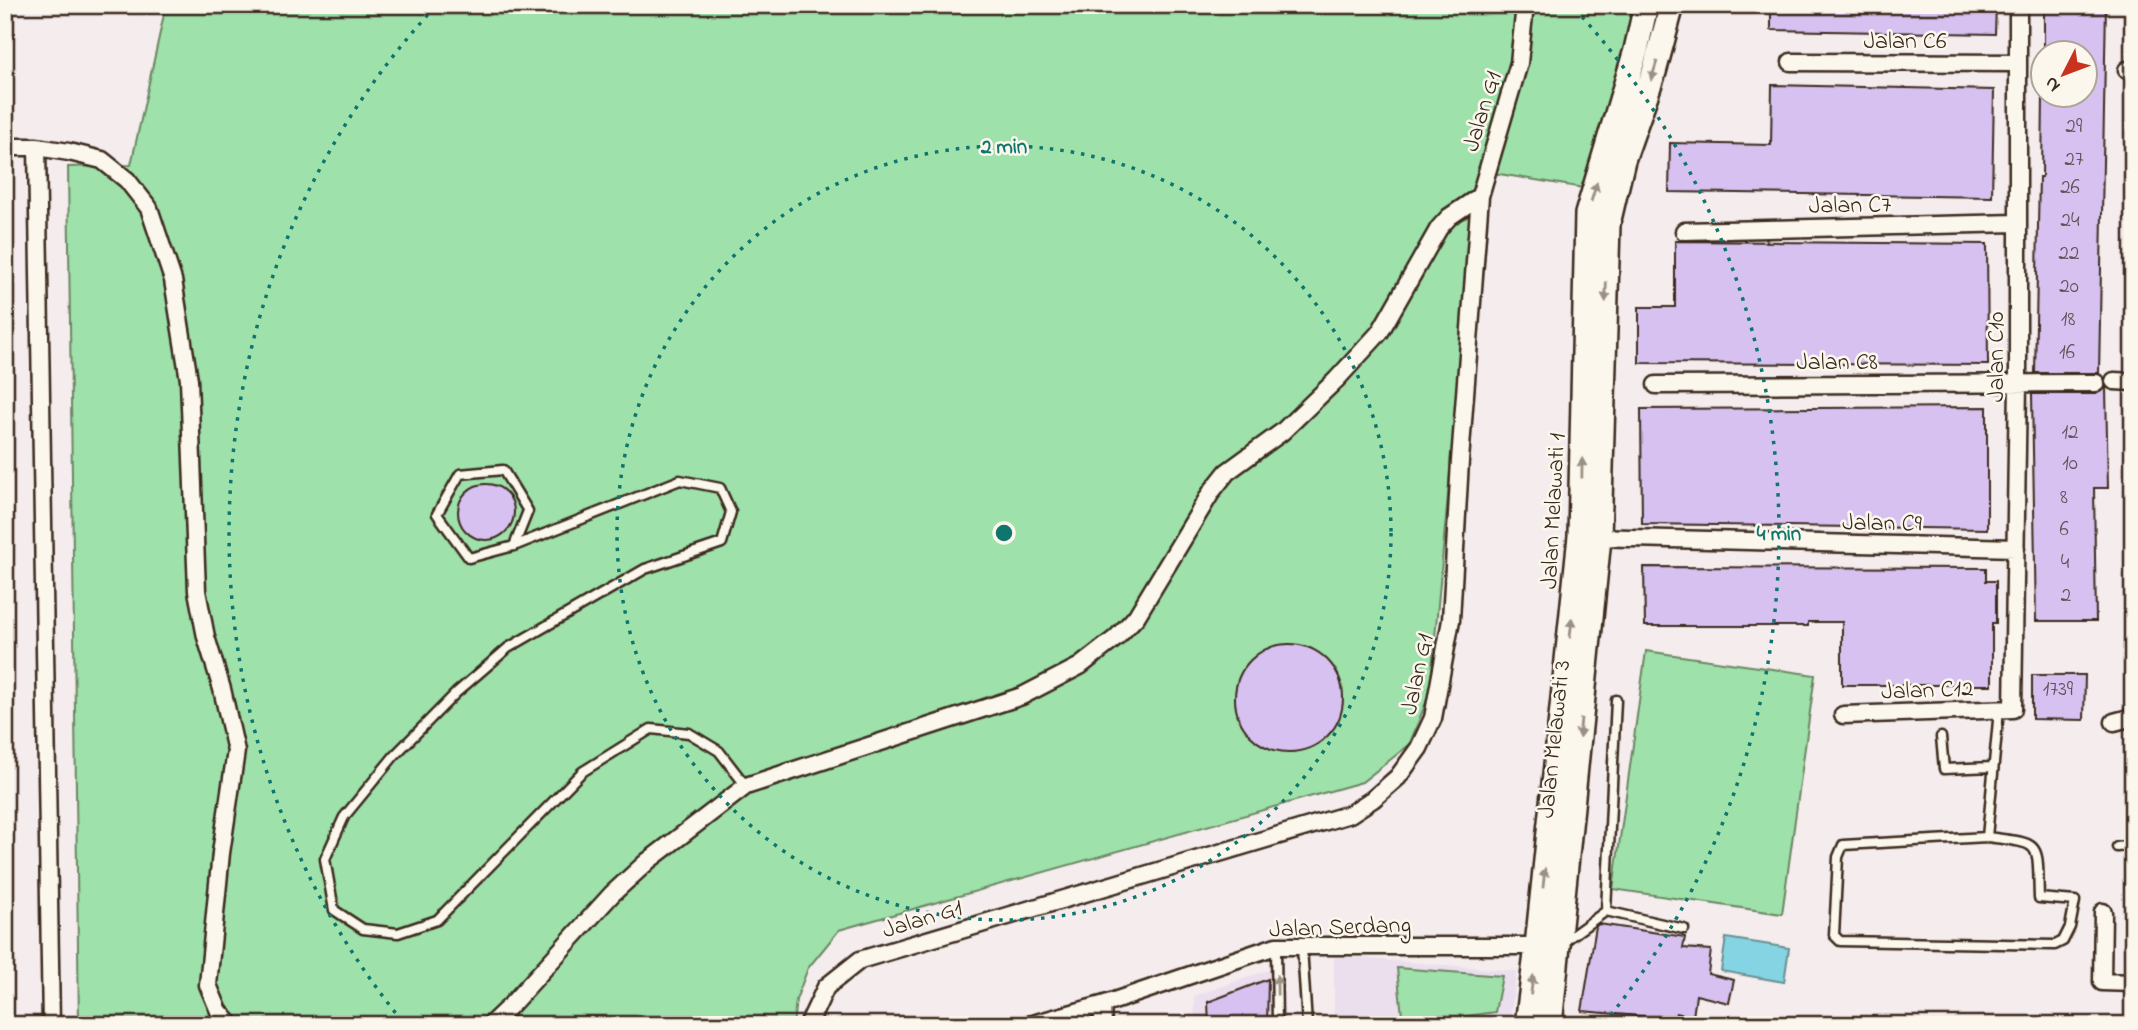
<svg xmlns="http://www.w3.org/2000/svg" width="2138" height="1030" font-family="'Indie Flower',sans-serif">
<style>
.built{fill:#ebdfee}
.green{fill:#9ee1ab;stroke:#6c8664;stroke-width:2}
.water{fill:#85d4e3;stroke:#679094;stroke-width:2}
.building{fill:#d7c1f1;stroke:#3b2a1e;stroke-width:2}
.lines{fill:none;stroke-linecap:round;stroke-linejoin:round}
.lane-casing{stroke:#3b2a1e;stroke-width:13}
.street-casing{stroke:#3b2a1e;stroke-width:21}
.secondary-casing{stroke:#3b2a1e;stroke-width:28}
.lane{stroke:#fbf7ec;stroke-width:8}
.street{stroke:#fbf7ec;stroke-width:16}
.secondary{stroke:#fbf7ec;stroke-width:23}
.oneway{fill:#9b9085}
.ring{fill:none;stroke:#0f766e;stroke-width:3.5;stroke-dasharray:3.5 7}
.labels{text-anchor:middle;stroke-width:5;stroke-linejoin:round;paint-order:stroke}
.number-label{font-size:21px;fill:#625053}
.street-label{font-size:24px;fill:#3b2a1e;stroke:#fbf7ec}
.centre{fill:#0f766e;stroke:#fbf7ec;stroke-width:3.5}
.ring-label{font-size:21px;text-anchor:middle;font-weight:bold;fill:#0f766e;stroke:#fbf7ec;stroke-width:5;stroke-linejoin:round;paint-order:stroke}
</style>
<rect width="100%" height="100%" fill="#f4eced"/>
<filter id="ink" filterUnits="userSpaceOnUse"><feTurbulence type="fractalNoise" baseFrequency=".0143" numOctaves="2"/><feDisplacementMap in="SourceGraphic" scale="14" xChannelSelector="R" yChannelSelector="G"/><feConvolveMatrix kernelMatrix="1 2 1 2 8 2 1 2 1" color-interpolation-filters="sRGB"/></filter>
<g filter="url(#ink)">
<!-- built -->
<path class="built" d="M1334 956 1517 971 1509 1025H1334Z
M1283 965 1285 1025H1195L1194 996Z"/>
<!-- green -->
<path class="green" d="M166 5H1633L1596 190 1493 173 1475 237 1452 451 1430 692 1409 745 1362 782 839 930 808 968 796 1000 793 1025H79L68 167 131 165Z
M1646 651 1815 675 1782 914 1613 889Z
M1397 968 1502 976 1495 1012 1403 1025Z"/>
<!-- water -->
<path class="water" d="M1726 938 1789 948 1784 982 1721 971Z"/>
<!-- building -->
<path class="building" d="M1771 5H1996L1995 34 1771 30Z
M2044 5H2106L2099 373H2035L2039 177H2042L2043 94H2085V52H2044Z
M1772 85 1994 90 1992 197 1669 192 1670 143 1771 145Z
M1675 241 1987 244 1988 365 1639 363V307H1675Z
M2106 388 2108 488H2094L2096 621H2036L2032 394H2096Z
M1987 407V529L1642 524 1641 409Z
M458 512a28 28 0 1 1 56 0a28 28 0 1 1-56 0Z
M1644 567 1986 568V581H1996V623H1992V685H1842V622H1808V626H1645Z
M1235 698a54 54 0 1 1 108 0a54 54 0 1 1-108 0Z
M2032 675H2085L2084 720 2032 719Z
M1599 924 1685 937 1683 948 1711 950 1708 974 1734 980 1729 1003 1696 995 1693 1017 1676 1013 1674 1019 1582 1011 1596 926Z
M1268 979 1267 1025H1209L1208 1002Z"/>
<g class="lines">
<!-- lane casing -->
<g class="lane-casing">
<path id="lane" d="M514 546 528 511 503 470 460 474 437 514 469 558 514 546 680 480 720 488 731 512 722 543 645 569 508 648 456 693 394 756 344 817 325 859 334 910 363 929 398 933 437 920 582 772 651 729 689 733 719 751 746 786
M1941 737 1944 769 1993 767
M1987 837 1843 845 1838 857 1834 935 1840 941 2055 945 2063 941 2070 927 2075 901 2039 898C2037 841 2044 844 1987 837L1999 710
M2117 847 2133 845
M1606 911 1616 700
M1563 942 1606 911 1684 929
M1276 946 1277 1025
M1302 947 1307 1025"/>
</g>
<!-- street casing -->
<g class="street-casing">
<path id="street" d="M1791 62 2018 63
M2127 70 2133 71
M5 147H37L69 152 102 160 127 180 149 208 173 280 189 380 197 591 206 637 222 689 236 751 221 853 208 985 219 1011 231 1025
M37 147 51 1025
M1684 231 2017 223
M2114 381 2133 382
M1656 385 2096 383
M1591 537 2016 548
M1843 715 2013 709 2018 383V5
M2114 722 2133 717
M2103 912 2102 982 2133 983
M1102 1005 1103 1025
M490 1025 511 1005 612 894 648 861 746 786 1022 696 1080 666 1116 638 1136 617 1212 491 1227 472 1282 432 1336 380 1380 332 1439 228 1449 217 1480 196
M808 1025 826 987 860 960 1350 814 1373 799 1398 777 1419 748 1433 718 1451 620 1460 461 1480 196 1519 63 1525 5
M1029 1025 1102 1005 1276 946H1545"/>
</g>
<!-- secondary casing -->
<g class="secondary-casing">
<path id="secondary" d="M1527 1025 1537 946 1580 536 1587 214 1636 50 1646 5
M1550 1025 1599 538 1608 224 1623 160 1654 72 1672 5"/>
</g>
<!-- lane -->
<use href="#lane" class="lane"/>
<!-- street -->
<use href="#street" class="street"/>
<!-- secondary -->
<use href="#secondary" class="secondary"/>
</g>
<!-- one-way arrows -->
<defs><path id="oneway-solid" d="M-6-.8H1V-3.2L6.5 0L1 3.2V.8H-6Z" transform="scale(1.75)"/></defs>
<g class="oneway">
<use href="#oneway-solid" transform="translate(1654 71) rotate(107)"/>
<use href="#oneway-solid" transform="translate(1594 192) rotate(-73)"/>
<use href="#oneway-solid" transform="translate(1606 292) rotate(92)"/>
<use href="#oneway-solid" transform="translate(1582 468) rotate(-89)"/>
<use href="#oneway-solid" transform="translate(1571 628) rotate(-84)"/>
<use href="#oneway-solid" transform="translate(1580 728) rotate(96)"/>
<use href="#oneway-solid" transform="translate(1544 878) rotate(-84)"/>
<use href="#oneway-solid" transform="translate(1277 985) rotate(-91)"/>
<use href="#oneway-solid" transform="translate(1532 985) rotate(-82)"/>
</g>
</g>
<!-- distance rings -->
<g class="ring">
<circle cx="1004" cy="533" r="387"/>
<path d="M402 1021A775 775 0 0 1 433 9M1575 9A775 775 0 0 1 1606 1021"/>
</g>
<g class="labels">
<!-- number labels -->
<g class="number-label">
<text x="2074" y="132">29</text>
<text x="2074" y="165">27</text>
<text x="2070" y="193">26</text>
<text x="2070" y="226">24</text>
<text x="2069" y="259">22</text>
<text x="2069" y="292">20</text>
<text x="2068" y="325">18</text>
<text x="2067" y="358">16</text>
<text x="2070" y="438">12</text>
<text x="2070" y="469">10</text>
<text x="2064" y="503">8</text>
<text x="2064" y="535">6</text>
<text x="2065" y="568">4</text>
<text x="2066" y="601">2</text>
<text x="2058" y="695">1739</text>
</g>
<!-- street labels -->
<g class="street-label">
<text x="1905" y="48">Jalan C6</text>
<text transform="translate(1481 111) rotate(-73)" y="8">Jalan G1</text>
<text transform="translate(1850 204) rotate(-1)" y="8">Jalan C7</text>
<text transform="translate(1995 357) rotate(-90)" y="8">Jalan C10</text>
<text x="1837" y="369">Jalan C8</text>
<text transform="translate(1552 511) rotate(-87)" y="8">Jalan Melawati 1</text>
<text transform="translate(1882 522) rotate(1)" y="8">Jalan C9</text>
<text transform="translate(1416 674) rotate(-78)" y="8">Jalan G1</text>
<text transform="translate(1927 689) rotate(-2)" y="8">Jalan C12</text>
<text transform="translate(1553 739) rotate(-84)" y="8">Jalan Melawati 3</text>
<text transform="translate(922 918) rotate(-17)" y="8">Jalan G1</text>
<text transform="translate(1340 926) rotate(-2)" y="8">Jalan Serdang</text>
</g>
</g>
<circle cx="1004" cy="533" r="10" class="centre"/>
<g class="ring-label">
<text x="1004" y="153">2 min</text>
<text x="1779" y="540">4 min</text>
</g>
<!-- margin -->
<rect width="2138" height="1030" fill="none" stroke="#fbf7ec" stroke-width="28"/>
<rect x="14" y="14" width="2110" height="1002" fill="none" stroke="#3b2a1e" stroke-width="2.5" filter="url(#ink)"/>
<!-- north arrow -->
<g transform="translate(2064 74) rotate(228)"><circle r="33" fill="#fbf7ec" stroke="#aea59a" stroke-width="2"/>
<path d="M0-5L12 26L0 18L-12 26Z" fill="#c8321e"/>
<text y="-10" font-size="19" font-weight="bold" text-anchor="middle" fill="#3b2a1e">N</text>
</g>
</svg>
